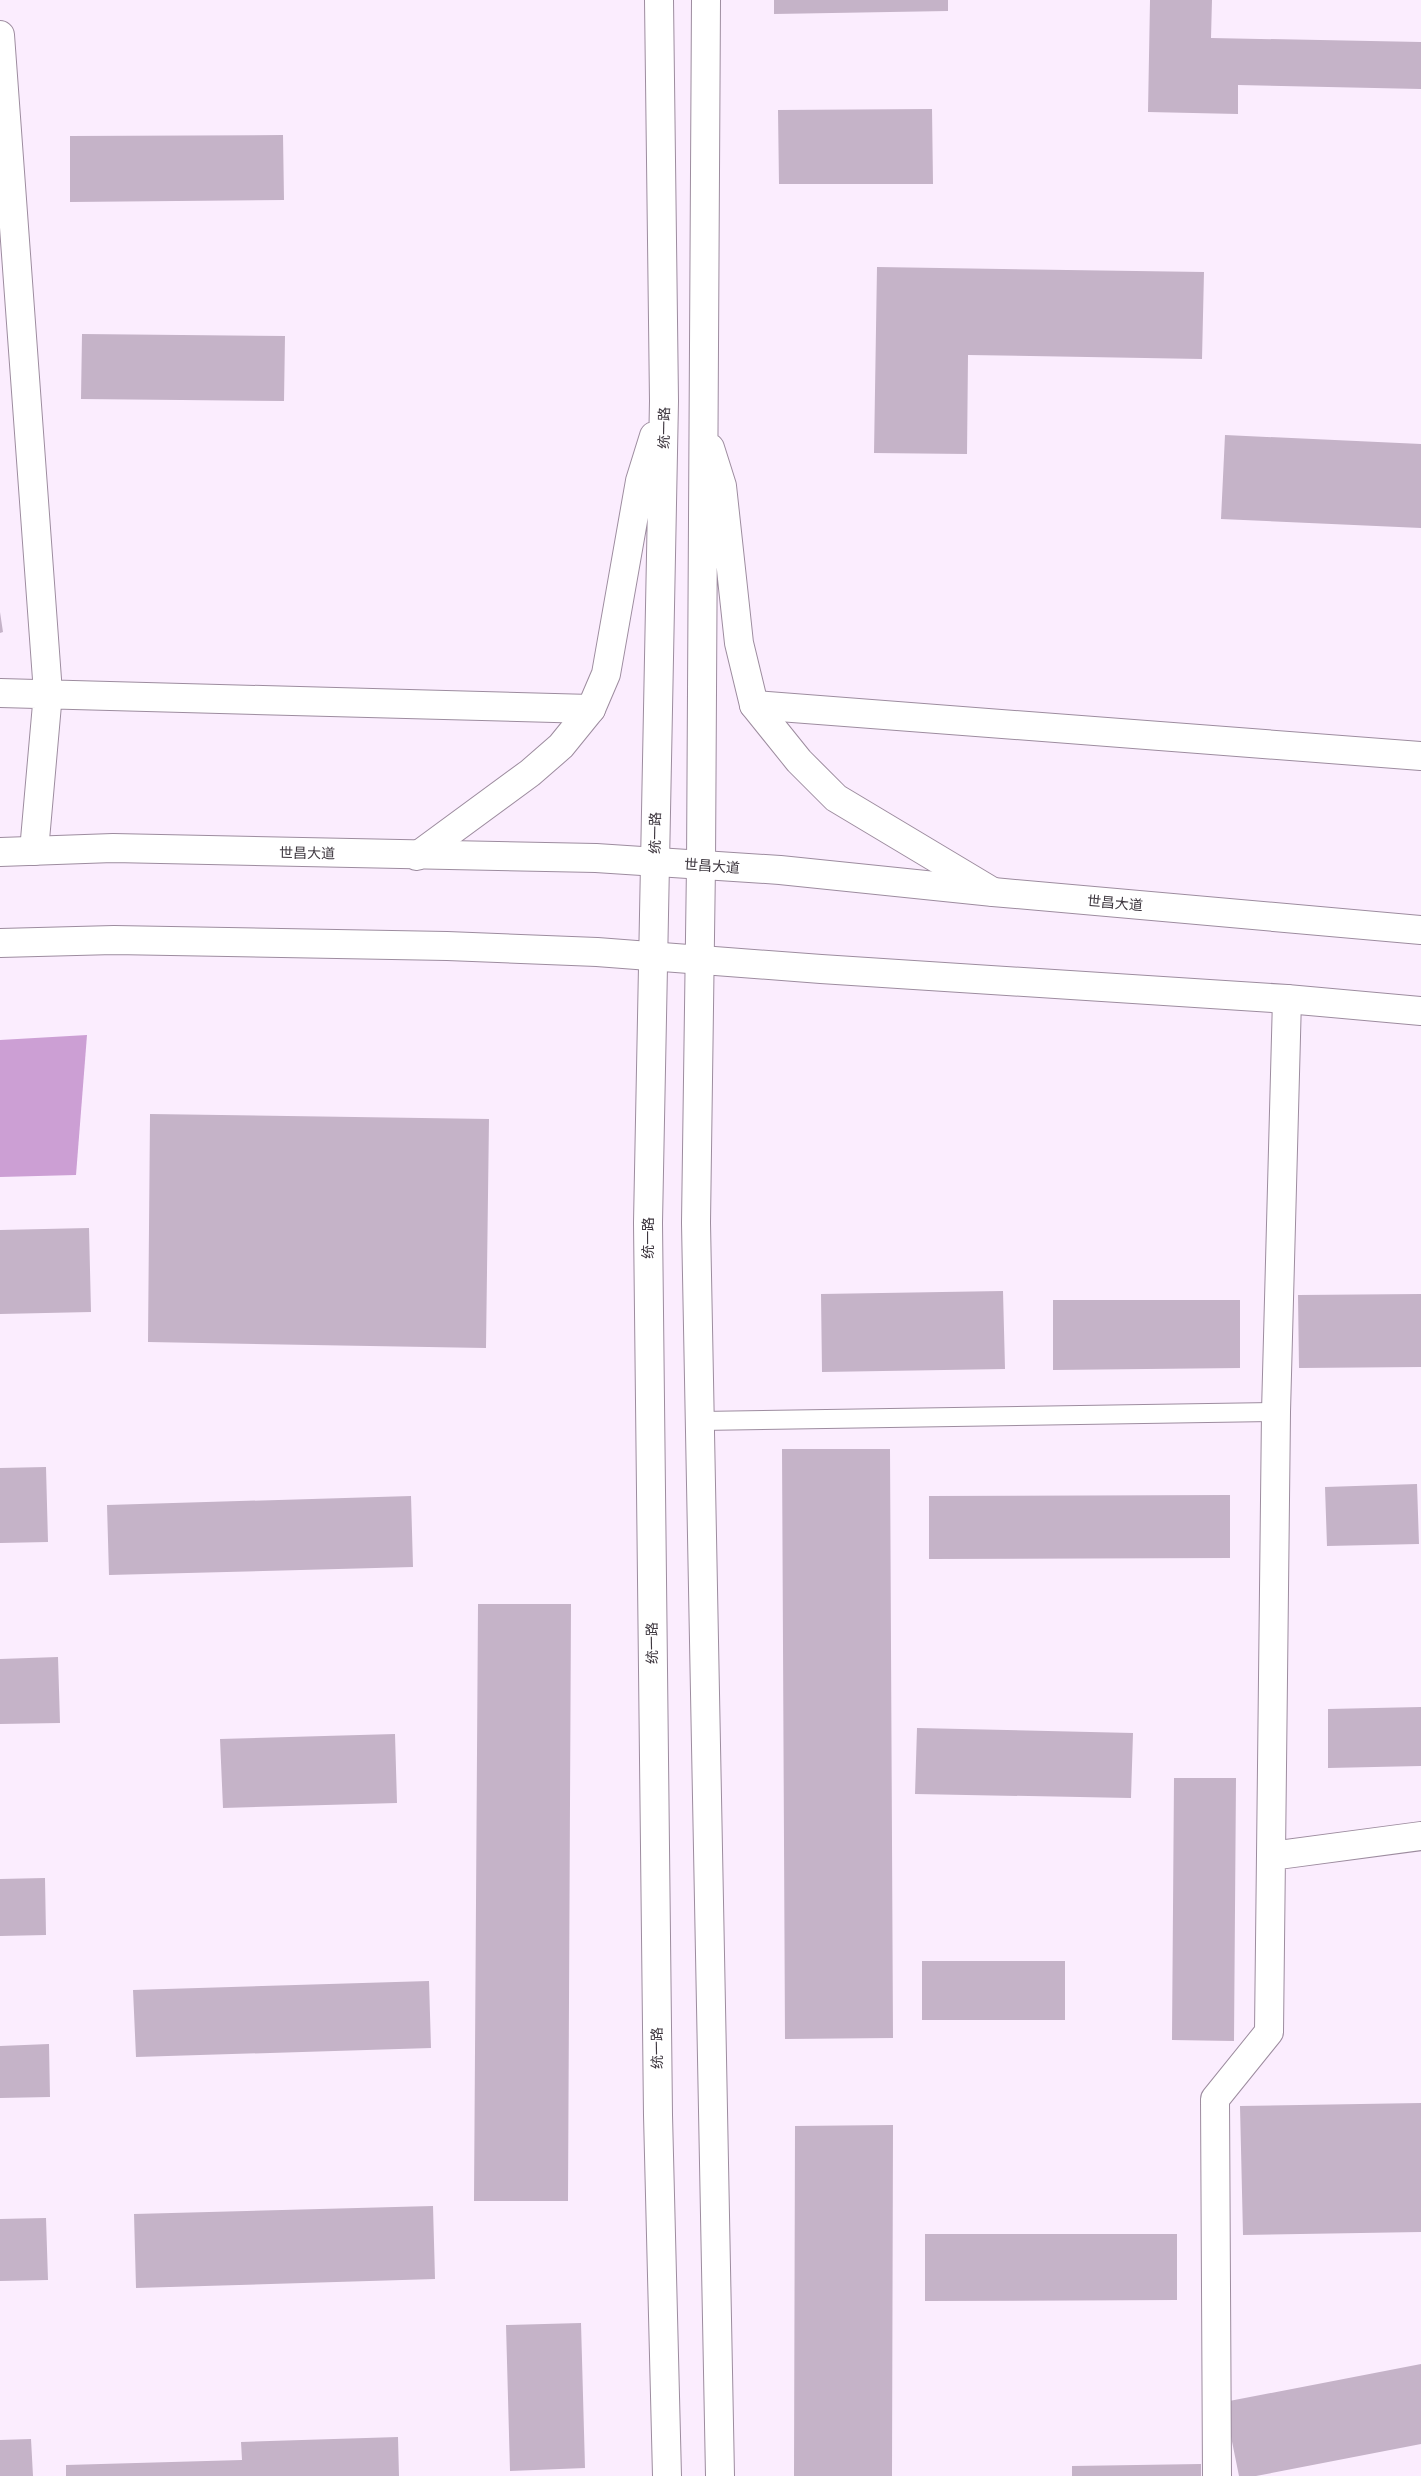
<svg xmlns="http://www.w3.org/2000/svg" width="1421" height="2476" font-family="Barlow,'Noto Sans SC',sans-serif">
<style>
.forest{fill:#cc9fd4}
.building{fill:#c5b3c8}
.lines{fill:none;stroke-linecap:round;stroke-linejoin:round}
.lane-casing{stroke:#9d8c9f;stroke-width:20}
.street-casing{stroke:#9d8c9f;stroke-width:30}
.secondary-casing{stroke:#9d8c9f;stroke-width:30}
.primary-casing{stroke:#9d8c9f;stroke-width:30}
.lane{stroke:#fff;stroke-width:18}
.street{stroke:#fff;stroke-width:28}
.secondary{stroke:#fff;stroke-width:28}
.primary{stroke:#fff;stroke-width:28}
.labels{text-anchor:middle;stroke-width:5;stroke-linejoin:round;paint-order:stroke}
.street-label{font-size:14px;fill:#3e373f;stroke:#fff}
</style>
<rect width="100%" height="100%" fill="#fbedfe"/>
<!-- forest -->
<path class="forest" d="M87 1035 76 1175 0 1177V1040Z"/>
<!-- building -->
<path class="building" d="M774 0H948V11L774 14Z
M1150 0H1212L1211 38 1421 42V89L1238 85V114L1148 112Z
M932 109 933 184H779L778 110Z
M283 135 284 200 70 202V136Z
M877 267 1204 272 1202 359 968 355 967 454 874 453Z
M82 334 285 336 284 401 81 399Z
M1225 435 1421 444V528L1221 519Z
M0 612 3 632 0 633Z
M150 1114 489 1119 486 1348 148 1342Z
M89 1228 91 1312 0 1314V1230Z
M1003 1291 1005 1369 822 1372 821 1294Z
M1421 1294V1367L1299 1368 1298 1295Z
M1053 1300H1240V1368L1053 1370Z
M782 1449H890L893 2038 785 2039Z
M46 1467 48 1542 0 1543V1468Z
M1417 1484 1419 1544 1327 1546 1325 1487Z
M1230 1495V1558L929 1559V1496Z
M411 1496 413 1567 109 1575 107 1505Z
M478 1604H571L568 2201H474Z
M58 1657 60 1723 0 1724V1659Z
M1421 1707V1766L1328 1768V1709Z
M917 1728 1133 1733 1131 1798 915 1794Z
M395 1734 397 1803 223 1808 220 1739Z
M1174 1778H1236L1234 2041 1172 2040Z
M45 1878 46 1935 0 1936V1879Z
M922 1961H1065V2020H922Z
M429 1981 431 2048 136 2057 133 1990Z
M49 2044 50 2097 0 2098V2046Z
M1421 2103V2232L1243 2235 1240 2106Z
M893 2125 892 2476H794L795 2126Z
M433 2206 435 2279 136 2288 134 2214Z
M46 2218 48 2280 0 2281V2219Z
M925 2234H1177V2300L925 2301Z
M581 2323 585 2468 510 2471 506 2325Z
M1421 2364V2444L1256 2476H1239L1224 2402Z
M398 2437 399 2476H66V2465L242 2460 241 2442Z
M31 2439 33 2476H0V2440Z
M1201 2464V2476H1072V2466Z"/>
<g class="lines">
<!-- lane casing -->
<g class="lane-casing">
<path id="lane" d="M700 1421 1276 1412"/>
</g>
<!-- street casing -->
<g class="street-casing">
<path id="street" d="M0 35 48 693 34 851
M0 693 591 709
M754 705 1421 756
M1271 1856 1421 1836
M1217 2476 1215 2099 1269 2032 1276 1412 1287 999"/>
</g>
<!-- secondary casing -->
<g class="secondary-casing">
<path id="secondary" d="M659 0 664 401 648 1223 658 2115 667 2476
M706 0 701 865 696 1223 720 2476
M710 448 722 486 739 643 754 705 799 761 836 798 993 892
M417 856 530 773 561 746 591 709 606 674 640 481 654 436"/>
</g>
<!-- primary casing -->
<g class="primary-casing">
<path id="primary" d="M0 852 113 848 596 858 780 870 993 892 1421 930
M0 943 114 940 447 946 597 952 821 969 1287 999 1421 1011"/>
</g>
<!-- lane -->
<use href="#lane" class="lane"/>
<!-- street -->
<use href="#street" class="street"/>
<!-- secondary -->
<use href="#secondary" class="secondary"/>
<!-- primary -->
<use href="#primary" class="primary"/>
</g>
<g class="labels">
<!-- street labels -->
<g class="street-label">
<text transform="translate(664 428) rotate(-89)" y="5">统一路</text>
<text transform="translate(655 833) rotate(-89)" y="5">统一路</text>
<text transform="translate(307 853) rotate(1)" y="5">世昌大道</text>
<text transform="translate(712 866) rotate(4)" y="5">世昌大道</text>
<text transform="translate(1115 903) rotate(5)" y="5">世昌大道</text>
<text transform="translate(648 1238) rotate(-90)" y="5">统一路</text>
<text transform="translate(652 1643) rotate(-91)" y="5">统一路</text>
<text transform="translate(657 2048) rotate(-91)" y="5">统一路</text>
</g>
</g>
</svg>
